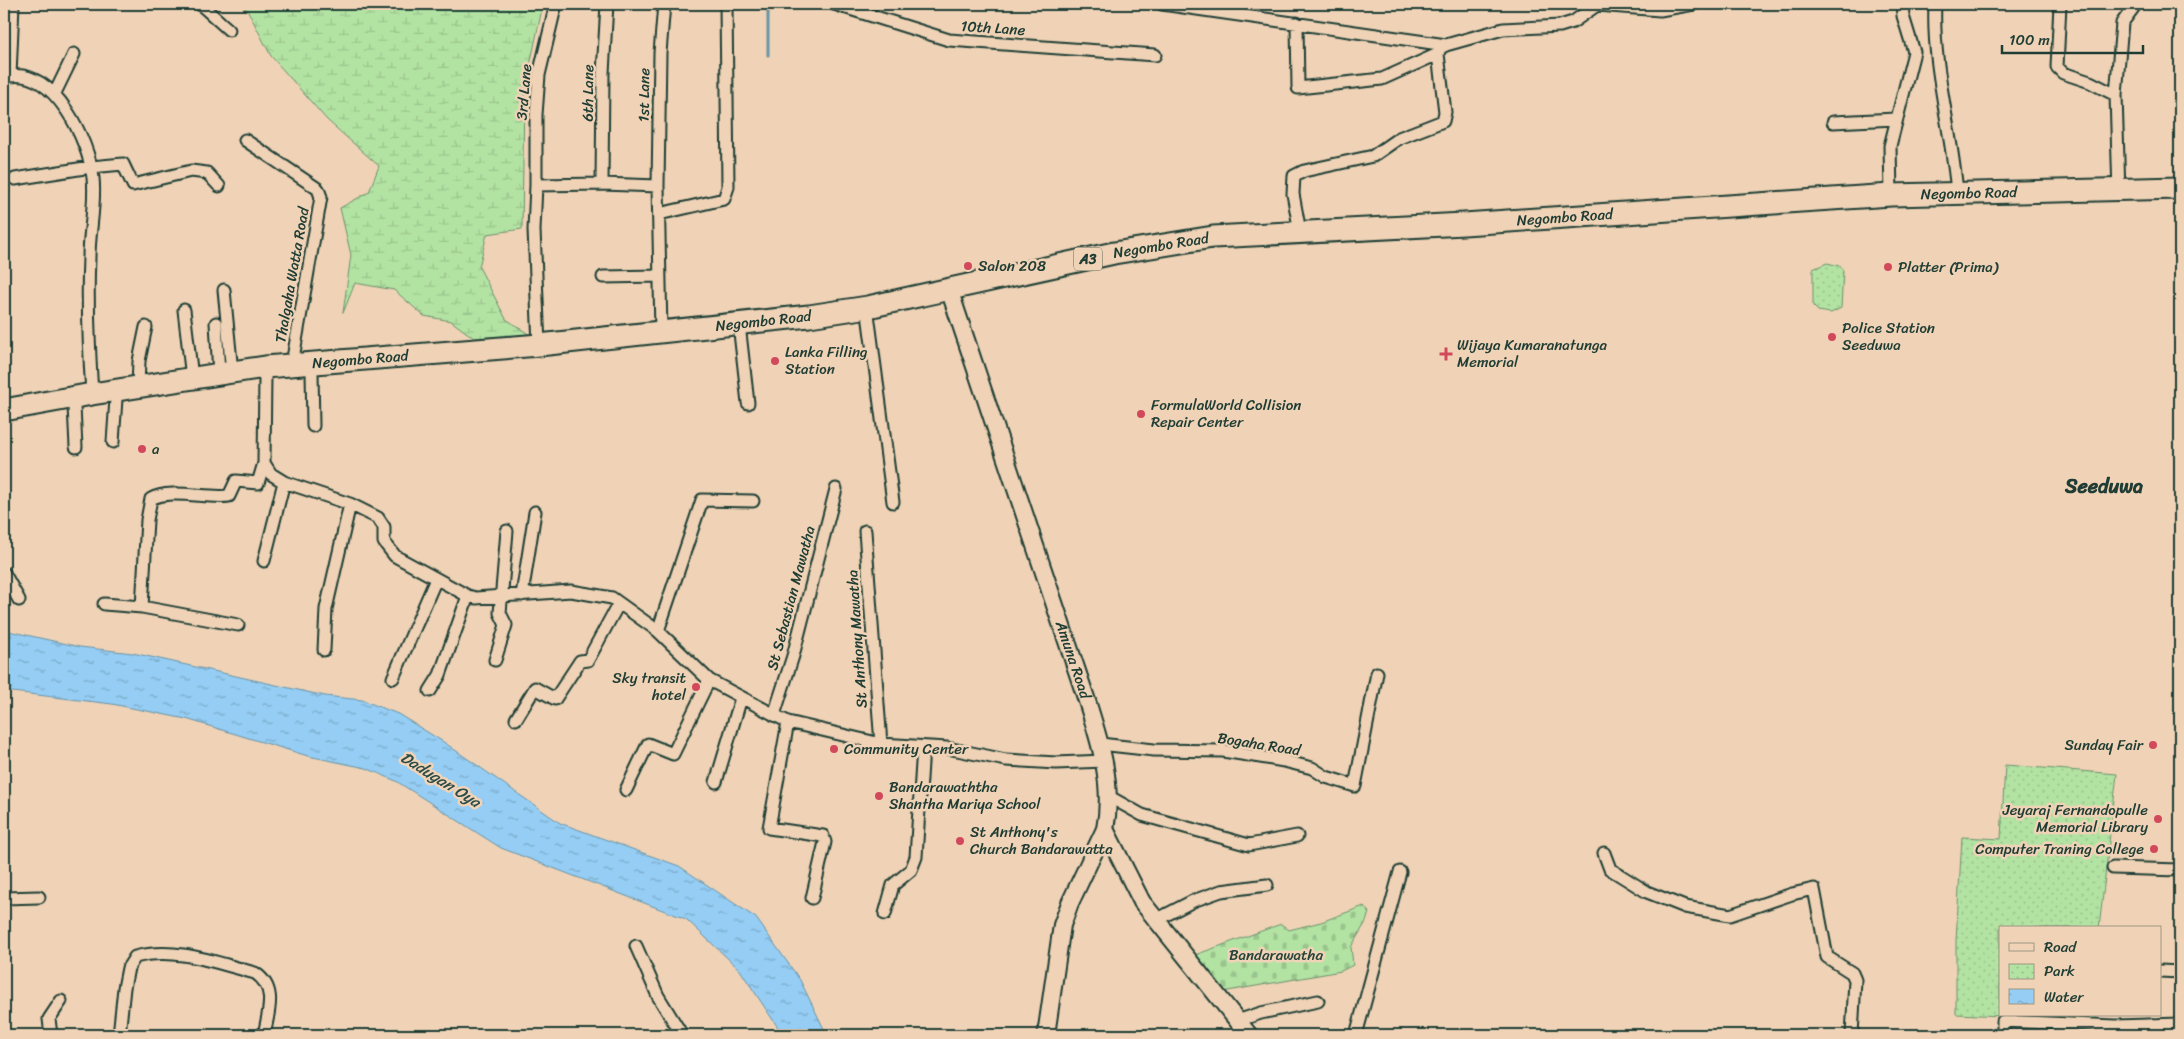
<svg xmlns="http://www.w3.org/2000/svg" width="2184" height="1039" font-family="Sriracha,sans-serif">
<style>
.wetland{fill:url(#wetland-marsh);stroke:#69906c}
.cemetery{fill:url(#cemetery-stones);stroke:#69906c}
.park{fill:url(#park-dots);stroke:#69906c}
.water{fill:url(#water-ripples);stroke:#6693a7}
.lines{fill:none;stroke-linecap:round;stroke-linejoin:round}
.stream{stroke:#6693a7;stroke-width:3}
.street-casing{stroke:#1f3d34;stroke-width:15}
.secondary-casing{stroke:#1f3d34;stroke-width:20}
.highway-casing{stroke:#1f3d34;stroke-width:25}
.street{stroke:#f0d3b6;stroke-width:11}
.secondary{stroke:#f0d3b6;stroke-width:16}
.highway{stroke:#f0d3b6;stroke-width:21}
.poi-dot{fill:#d1495b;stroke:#f0d3b6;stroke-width:2}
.labels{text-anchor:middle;stroke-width:5;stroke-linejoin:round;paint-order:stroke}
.shield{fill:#f0d3b6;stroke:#5e6a5b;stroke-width:1}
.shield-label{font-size:14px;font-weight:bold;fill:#1f3d34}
.street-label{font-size:15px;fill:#1f3d34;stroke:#f0d3b6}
.poi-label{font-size:15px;fill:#1f3d34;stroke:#f0d3b6;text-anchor:start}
.park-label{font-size:15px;fill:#26453a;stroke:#f0d3b6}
.water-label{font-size:16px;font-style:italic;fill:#2b4b47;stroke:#f0d3b6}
.district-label{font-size:20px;font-weight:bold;fill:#1f3d34;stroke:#f0d3b6}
</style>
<defs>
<pattern id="wetland-marsh" width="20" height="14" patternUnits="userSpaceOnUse" patternTransform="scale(1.25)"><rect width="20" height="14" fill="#b3e3a3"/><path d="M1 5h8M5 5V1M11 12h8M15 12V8" fill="none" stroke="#9ac48d"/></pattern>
<pattern id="cemetery-stones" width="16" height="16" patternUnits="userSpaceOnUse" patternTransform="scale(1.25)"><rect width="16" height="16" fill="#b3e3a3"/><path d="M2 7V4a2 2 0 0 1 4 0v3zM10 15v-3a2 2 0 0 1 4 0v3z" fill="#9ac48d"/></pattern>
<pattern id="park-dots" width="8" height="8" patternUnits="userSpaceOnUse" patternTransform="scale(1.25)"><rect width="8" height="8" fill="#b3e3a3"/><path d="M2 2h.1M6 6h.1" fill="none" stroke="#9ac48d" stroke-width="1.8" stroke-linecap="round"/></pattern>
<pattern id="water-ripples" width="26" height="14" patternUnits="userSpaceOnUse" patternTransform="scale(1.25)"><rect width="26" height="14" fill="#95cdf4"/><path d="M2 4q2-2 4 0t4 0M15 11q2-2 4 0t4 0" fill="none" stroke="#79a8c6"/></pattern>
</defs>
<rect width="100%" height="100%" fill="#f0d3b6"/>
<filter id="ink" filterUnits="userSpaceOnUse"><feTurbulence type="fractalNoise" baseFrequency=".02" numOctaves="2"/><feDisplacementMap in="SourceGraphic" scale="10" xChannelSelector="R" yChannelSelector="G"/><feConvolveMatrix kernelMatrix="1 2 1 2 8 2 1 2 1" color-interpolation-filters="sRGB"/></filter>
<g filter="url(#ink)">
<!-- wetland -->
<path class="wetland" d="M239 4H543L524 94 522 229 487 234 479 267 506 319 530 335 474 338 451 321 424 316 394 290 355 283 343 313 351 255 340 208 369 192 379 166 327 120 271 56 248 11Z"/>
<!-- cemetery -->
<path class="cemetery" d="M1364 906 1369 912 1366 922 1351 947 1353 965 1341 971 1222 992 1195 955 1281 924 1289 930 1321 922Z"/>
<!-- park -->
<path class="park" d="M1827 263 1840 266 1843 270 1841 308 1831 313 1818 311 1813 306V269Z
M2005 765 2117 774 2099 928H2000V1015H2097L2096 1020 1956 1014V941L1962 837 2001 839Z"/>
<!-- water -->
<path class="water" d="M4 630 80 647 133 653 325 696 362 700 398 714 445 743 560 823 679 866 756 918 800 980 827 1035H780L779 1029 740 970 686 919 501 848 396 781 366 768 308 756 186 719 112 704 4 691Z"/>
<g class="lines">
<!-- stream -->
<path class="stream" d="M768 4V55"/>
<!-- street casing -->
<g class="street-casing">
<path id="street" d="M13 4 10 76C54 68 89 141 93 178 96 204 89 231 89 257 87 303 89 348 92 394
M200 4 229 30
M834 4 949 40 1155 55
M1162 4 1446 45 1503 29 1560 26 1573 22 1597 5
M1585 4 1660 10 1694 4
M1935 4C1932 68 1952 130 1957 193
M2060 4 2057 67 2063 73 2090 82 2116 95
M1297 23 1298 88 1382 79 1438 54
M55 93 74 54
M1833 122 1896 119
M245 140 318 189 321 197 292 364
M15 179 91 167 123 164 133 185 191 171 207 173 219 186
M602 184 603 73 607 4
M536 185 602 184 658 186
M2119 193 2116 95 2122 23 2136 4
M1891 195 1890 146 1914 52 1903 16 1902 4
M659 214 724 199 728 187 726 4
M1300 232 1293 194 1294 176 1304 171 1373 156 1399 138 1443 121 1445 112 1438 54 1440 48 1446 45
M603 277 659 276
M224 290 232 372
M184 310 192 378
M868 314 893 502
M216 323 219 374
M661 332 658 186 660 53 664 4
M740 333 748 403
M539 345 534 230 536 185V115L539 75 556 4
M312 372 313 426
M265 376 264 463 271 474 284 482 350 504 378 518 384 527V542L395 556 468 596 476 598 571 591 612 598 658 631 709 680 788 722 881 744 947 748 1006 760 1056 763 1104 761
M138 387 139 361 146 327
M74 406 76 447
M113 442 116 399
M865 531 881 744
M264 561 284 482
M4 573 19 600
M522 595 535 512
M104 604 142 607 147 520 151 499C170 488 207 499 229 496L236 481 258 483 264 463
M142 607 238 625
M658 631 702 500 753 501
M324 650 326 609 350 504
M495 660 506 625 500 613 507 531
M393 678 436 579
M430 691 440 675 468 596
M774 715 793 656 836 489
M516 719 535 688 555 699 580 661 588 660 619 603
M788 722 769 828 823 836 825 842 812 898
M1100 744 1154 750 1223 751 1284 761 1312 768 1326 777 1355 786 1377 673
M716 782 741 698
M626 790 648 744 673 754 709 680
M1108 796 1142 815 1249 845 1297 836
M1604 853 1610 869 1647 892 1685 907 1730 915 1792 894 1814 889 1827 957 1852 973 1855 980 1852 1035
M2113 868 2180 870
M4 898 39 897
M885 914 893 885 911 870 916 857 923 747
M1156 920 1193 901 1221 891 1267 885
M636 946 658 996 682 1035
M2160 971 2180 972
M1237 1021 1261 1013 1318 1001
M51 1035 49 1019 61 1001
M119 1035 124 988 128 968 135 957C175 946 217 963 255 973 278 988 268 1013 264 1035
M1356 1035 1400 872
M2003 1035V1021L2116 1026 2180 1024"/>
</g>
<!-- secondary casing -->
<g class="secondary-casing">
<g id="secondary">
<path id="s1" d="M949 289 1087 701C1100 742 1114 785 1105 829L1070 903 1062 925 1046 1035"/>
<path d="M1105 829 1142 902 1249 1035"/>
</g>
</g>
<!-- highway casing -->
<g class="highway-casing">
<g id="highway">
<path id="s2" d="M4 410 92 394 265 367 539 345 809 316 868 307 1114 253 1213 237 1464 224 1891 195 2180 188"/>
</g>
</g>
<!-- street -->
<use href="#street" class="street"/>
<!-- secondary -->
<use href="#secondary" class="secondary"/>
<!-- highway -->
<use href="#highway" class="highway"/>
</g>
</g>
<!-- markers -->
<g class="poi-dot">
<circle cx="968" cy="266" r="5"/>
<circle cx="1888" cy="267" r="5"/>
<circle cx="1832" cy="337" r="5"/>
<path d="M1443.5 346.5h5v5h5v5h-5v5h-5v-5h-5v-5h5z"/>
<circle cx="775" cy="361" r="5"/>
<circle cx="1141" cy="414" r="5"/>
<circle cx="142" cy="449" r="5"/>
<circle cx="696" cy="687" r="5"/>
<circle cx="2153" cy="745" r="5"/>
<circle cx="834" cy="749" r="5"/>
<circle cx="879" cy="796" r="5"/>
<circle cx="2158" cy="819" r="5"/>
<circle cx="960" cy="841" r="5"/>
<circle cx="2154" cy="849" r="5"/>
</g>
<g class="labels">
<!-- shield labels -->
<rect class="shield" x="1074" y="247.5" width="28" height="23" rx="4"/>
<g class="shield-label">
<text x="1088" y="264">A3</text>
</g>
<!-- street labels -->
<g class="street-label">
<text transform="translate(993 28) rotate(4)" y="5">10th Lane</text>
<text transform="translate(524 92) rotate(-85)" y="5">3rd Lane</text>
<text transform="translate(588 93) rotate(-89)" y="5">6th Lane</text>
<text transform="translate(644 95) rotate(-89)" y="5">1st Lane</text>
<text dy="5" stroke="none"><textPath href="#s2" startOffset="1980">Negombo Road</textPath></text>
<text dy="5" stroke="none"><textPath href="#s2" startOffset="1575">Negombo Road</textPath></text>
<text dy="5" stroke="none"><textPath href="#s2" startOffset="1170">Negombo Road</textPath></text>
<text transform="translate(292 275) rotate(-80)" y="5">Thalgaha Watta Road</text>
<text dy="5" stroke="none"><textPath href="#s2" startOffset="765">Negombo Road</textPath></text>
<text dy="5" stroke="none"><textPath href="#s2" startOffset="360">Negombo Road</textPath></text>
<text transform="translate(791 598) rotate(-75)" y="5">St Sebastian Mawatha</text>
<text transform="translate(857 639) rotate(-94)" y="5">St Anthony Mawatha</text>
<text dy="5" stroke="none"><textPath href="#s1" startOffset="391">Amuna Road</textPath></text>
<text transform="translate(1259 744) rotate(9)" y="5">Bogaha Road</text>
</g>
<!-- poi labels -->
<g class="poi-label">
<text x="978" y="271">Salon 208</text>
<text x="1898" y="272">Platter (Prima)</text>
<text x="1842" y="333">Police Station<tspan x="1842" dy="17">Seeduwa</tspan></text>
<text x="1457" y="350">Wijaya Kumaranatunga<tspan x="1457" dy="17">Memorial</tspan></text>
<text x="785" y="357">Lanka Filling<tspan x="785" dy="17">Station</tspan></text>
<text x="1151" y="410">FormulaWorld Collision<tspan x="1151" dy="17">Repair Center</tspan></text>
<text x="152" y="454">a</text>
<text x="686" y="683" text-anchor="end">Sky transit<tspan x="686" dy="17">hotel</tspan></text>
<text x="2143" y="750" text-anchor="end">Sunday Fair</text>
<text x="844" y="754">Community Center</text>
<text x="889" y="792">Bandarawaththa<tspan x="889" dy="17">Shantha Mariya School</tspan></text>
<text x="2148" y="815" text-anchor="end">Jeyaraj Fernandopulle<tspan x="2148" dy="17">Memorial Library</tspan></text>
<text x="970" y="837">St Anthony's<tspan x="970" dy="17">Church Bandarawatta</tspan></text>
<text x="2144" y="854" text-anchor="end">Computer Traning College</text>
</g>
<!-- park labels -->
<g class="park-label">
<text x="1276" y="960">Bandarawatha</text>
</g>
<!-- water labels -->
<g class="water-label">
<text transform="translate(441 779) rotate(32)" y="6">Dadugan Oya</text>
</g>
<!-- district labels -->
<g class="district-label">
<text x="2104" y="493">Seeduwa</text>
</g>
</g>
<!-- margin -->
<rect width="2184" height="1039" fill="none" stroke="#f0d3b6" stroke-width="20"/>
<rect x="10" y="10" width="2164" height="1019" fill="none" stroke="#1f3d34" stroke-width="2" filter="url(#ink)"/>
<!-- legend -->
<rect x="1999" y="926" width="162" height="90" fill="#f0d3b6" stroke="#9c9782"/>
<rect x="2009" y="943" width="25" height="8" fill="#f0d3b6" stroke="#9c9782"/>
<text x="2044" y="952" font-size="15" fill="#1f3d34">Road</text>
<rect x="2009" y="964" width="25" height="15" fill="url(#park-dots)" stroke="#9c9782"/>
<text x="2044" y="976" font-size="15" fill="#1f3d34">Park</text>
<rect x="2009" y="989" width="25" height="15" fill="url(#water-ripples)" stroke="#9c9782"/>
<text x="2044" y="1002" font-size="15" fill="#1f3d34">Water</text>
<!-- scale -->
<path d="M2002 45v8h141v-8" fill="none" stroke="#1f3d34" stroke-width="2.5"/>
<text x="2009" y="45" font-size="15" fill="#1f3d34" stroke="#f0d3b6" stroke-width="4" paint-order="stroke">100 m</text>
</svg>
